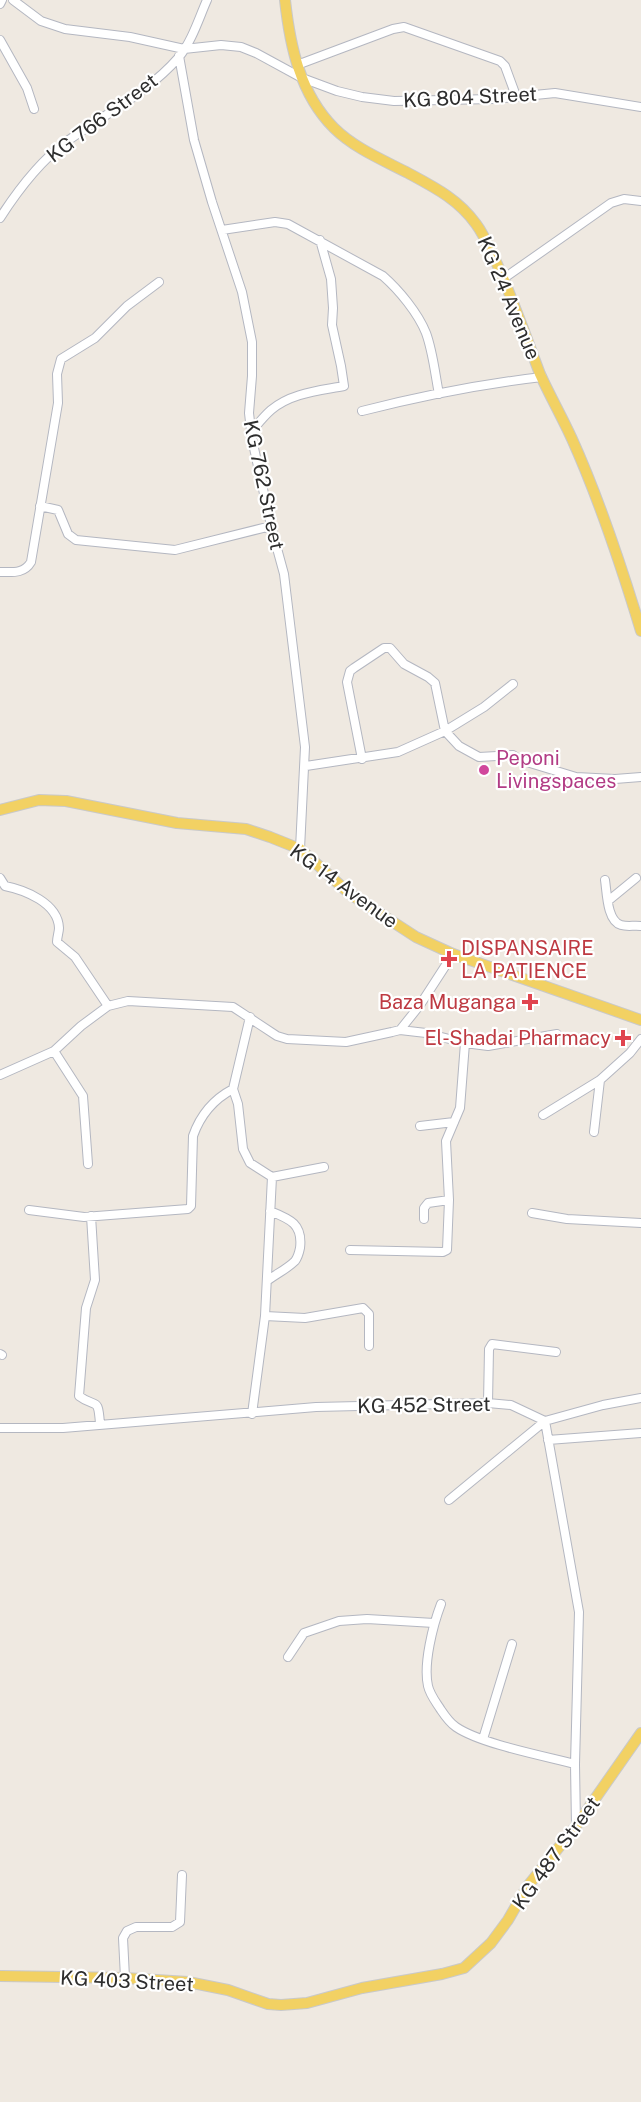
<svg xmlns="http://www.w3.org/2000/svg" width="641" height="2102" font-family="'Public Sans',sans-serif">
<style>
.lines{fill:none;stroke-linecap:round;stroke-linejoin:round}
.minor-casing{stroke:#b4b7c1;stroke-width:10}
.major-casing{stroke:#c9c9c9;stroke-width:12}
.minor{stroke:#fff;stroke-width:8}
.major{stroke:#f2d163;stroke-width:10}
.hotel-dot{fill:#d1479c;stroke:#fff;stroke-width:2}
.health-dot{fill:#e0444e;stroke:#fff;stroke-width:2}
.labels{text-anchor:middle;stroke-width:4.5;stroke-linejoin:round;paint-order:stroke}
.street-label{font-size:20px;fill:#2e2e2e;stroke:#fff}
.hotel-label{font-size:20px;fill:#b23c85;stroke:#fff;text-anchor:start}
.health-label{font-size:20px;fill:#be3a42;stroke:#fff;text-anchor:end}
</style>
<rect width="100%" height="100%" fill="#efe9e1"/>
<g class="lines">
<!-- minor casing -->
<g class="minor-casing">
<path id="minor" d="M13 0 41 21 65 29 130 37 184 49 221 45 241 47 256 53 302 78 337 91 362 97 394 101 494 99 555 93 641 107
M0 4 2 0
M0 40 27 88 34 109
M179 56 194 140 212 202 242 292 252 342V376L249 413 252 439 272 530 284 574 305 747 300 849
M297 65 393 29 404 27 500 61 505 66 516 96
M0 218C18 190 39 162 66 142 103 115 148 93 179 57 192 41 199 18 207 0
M222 230 275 222 288 224 383 276C399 290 418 313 426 333 433 352 435 374 439 394
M503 279 611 203 624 199 641 201
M362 411C421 396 481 384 542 377
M251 432C257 425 263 417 271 410 291 393 318 391 344 386L341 366 332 325 333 308 331 279 320 240
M40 506 58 510 68 534 76 540 175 550 271 526
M0 572C12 572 24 574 31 562L58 403 57 374 61 359 95 338 127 306 159 282
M362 759 347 682 350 671 354 668 384 648H390L404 664 428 677 435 683 445 731 484 707 513 684
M306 766 398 752 445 731 459 746 479 757 513 755 520 760 576 777 615 779 641 777
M0 878 5 886C25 890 58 903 59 928 59 932 57 937 57 942L75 957 108 1006
M605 880C607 893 607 921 621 925 628 927 634 925 641 926
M608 901 636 878
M250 1017 233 1089 238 1104 243 1149 250 1163 272 1177 265 1316 252 1414
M400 1030 426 1033 465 1043 488 1046 557 1034
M54 1051 83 1096 88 1164
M0 1075 54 1051 81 1026 108 1006 128 1001 233 1007 277 1036 287 1039 346 1042 392 1032 400 1030 420 1005 453 954
M543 1115 600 1080 630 1053 641 1039
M420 1126 454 1122
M594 1132 600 1080
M272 1177 324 1167
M29 1210 84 1217 188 1209 191 1206 193 1136C200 1116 214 1099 233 1089
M532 1213 567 1219 641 1223
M91 1216 95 1280 86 1308 79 1396C96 1409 98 1395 100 1424
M424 1219V1208L428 1203 449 1200
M350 1250 443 1252 447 1250 449 1200 446 1141 460 1108 465 1043
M267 1281C276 1274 287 1269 295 1261 298 1257 299 1253 300 1248 303 1224 290 1219 270 1211
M265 1316 305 1318 363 1308 369 1314V1346
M0 1354 2 1355
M488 1403 489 1349 492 1344 556 1352
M0 1428H63L316 1407 488 1403 511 1405 545 1421 579 1612 575 1764 576 1826
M548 1440 641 1433
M449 1500 545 1421 603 1405 641 1398
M441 1604C433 1625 423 1664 428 1686 430 1695 436 1702 441 1710 445 1716 450 1723 456 1727 481 1744 544 1756 575 1764
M288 1657 304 1633 339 1621 367 1619 434 1623
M483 1739 512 1644
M125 1978 123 1938 127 1931 136 1927H172L180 1922 182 1875"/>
</g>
<!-- major casing -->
<g class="major-casing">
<path id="major" d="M285 0C290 46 300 94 334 128 354 148 383 160 408 173 434 187 458 199 476 224 485 236 490 250 497 264 513 300 526 337 540 374 550 396 562 417 572 439 600 501 621 565 641 631
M0 810 39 800 66 801 177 823 246 829 270 837 300 849 350 894 416 937 453 954 641 1020
M0 1976 125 1978 188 1982 228 1990 268 2004 281 2005 307 2003 362 1988 442 1974 464 1968 491 1943 508 1920 527 1887 576 1826 641 1733"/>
</g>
<!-- minor -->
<use href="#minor" class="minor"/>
<!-- major -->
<use href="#major" class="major"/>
</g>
<!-- markers -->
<circle class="hotel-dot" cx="484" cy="770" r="6"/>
<g class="health-dot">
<path d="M446 950h6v6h6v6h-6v6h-6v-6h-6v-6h6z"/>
<path d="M527 993h6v6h6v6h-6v6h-6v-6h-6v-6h6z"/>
<path d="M620 1029h6v6h6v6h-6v6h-6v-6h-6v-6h6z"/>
</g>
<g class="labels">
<!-- street labels -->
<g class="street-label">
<text transform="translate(470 97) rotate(-3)" y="7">KG 804 Street</text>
<text transform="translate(102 118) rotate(-37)" y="7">KG 766 Street</text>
<text transform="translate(509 298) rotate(67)" y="7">KG 24 Avenue</text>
<text transform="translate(264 485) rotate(78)" y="7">KG 762 Street</text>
<text transform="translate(344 886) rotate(36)" y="7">KG 14 Avenue</text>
<text transform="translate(424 1405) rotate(-1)" y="7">KG 452 Street</text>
<text transform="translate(556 1853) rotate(-54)" y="7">KG 487 Street</text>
<text transform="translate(127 1981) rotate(3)" y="7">KG 403 Street</text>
</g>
<!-- hotel labels -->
<g class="hotel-label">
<text x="496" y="765">Peponi<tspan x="496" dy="23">Livingspaces</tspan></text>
</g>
<!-- health labels -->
<g class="health-label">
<text x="461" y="955" text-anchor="start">DISPANSAIRE<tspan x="461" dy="23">LA PATIENCE</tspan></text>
<text x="516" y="1009">Baza Muganga</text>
<text x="611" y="1045">El-Shadai Pharmacy</text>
</g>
</g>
</svg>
